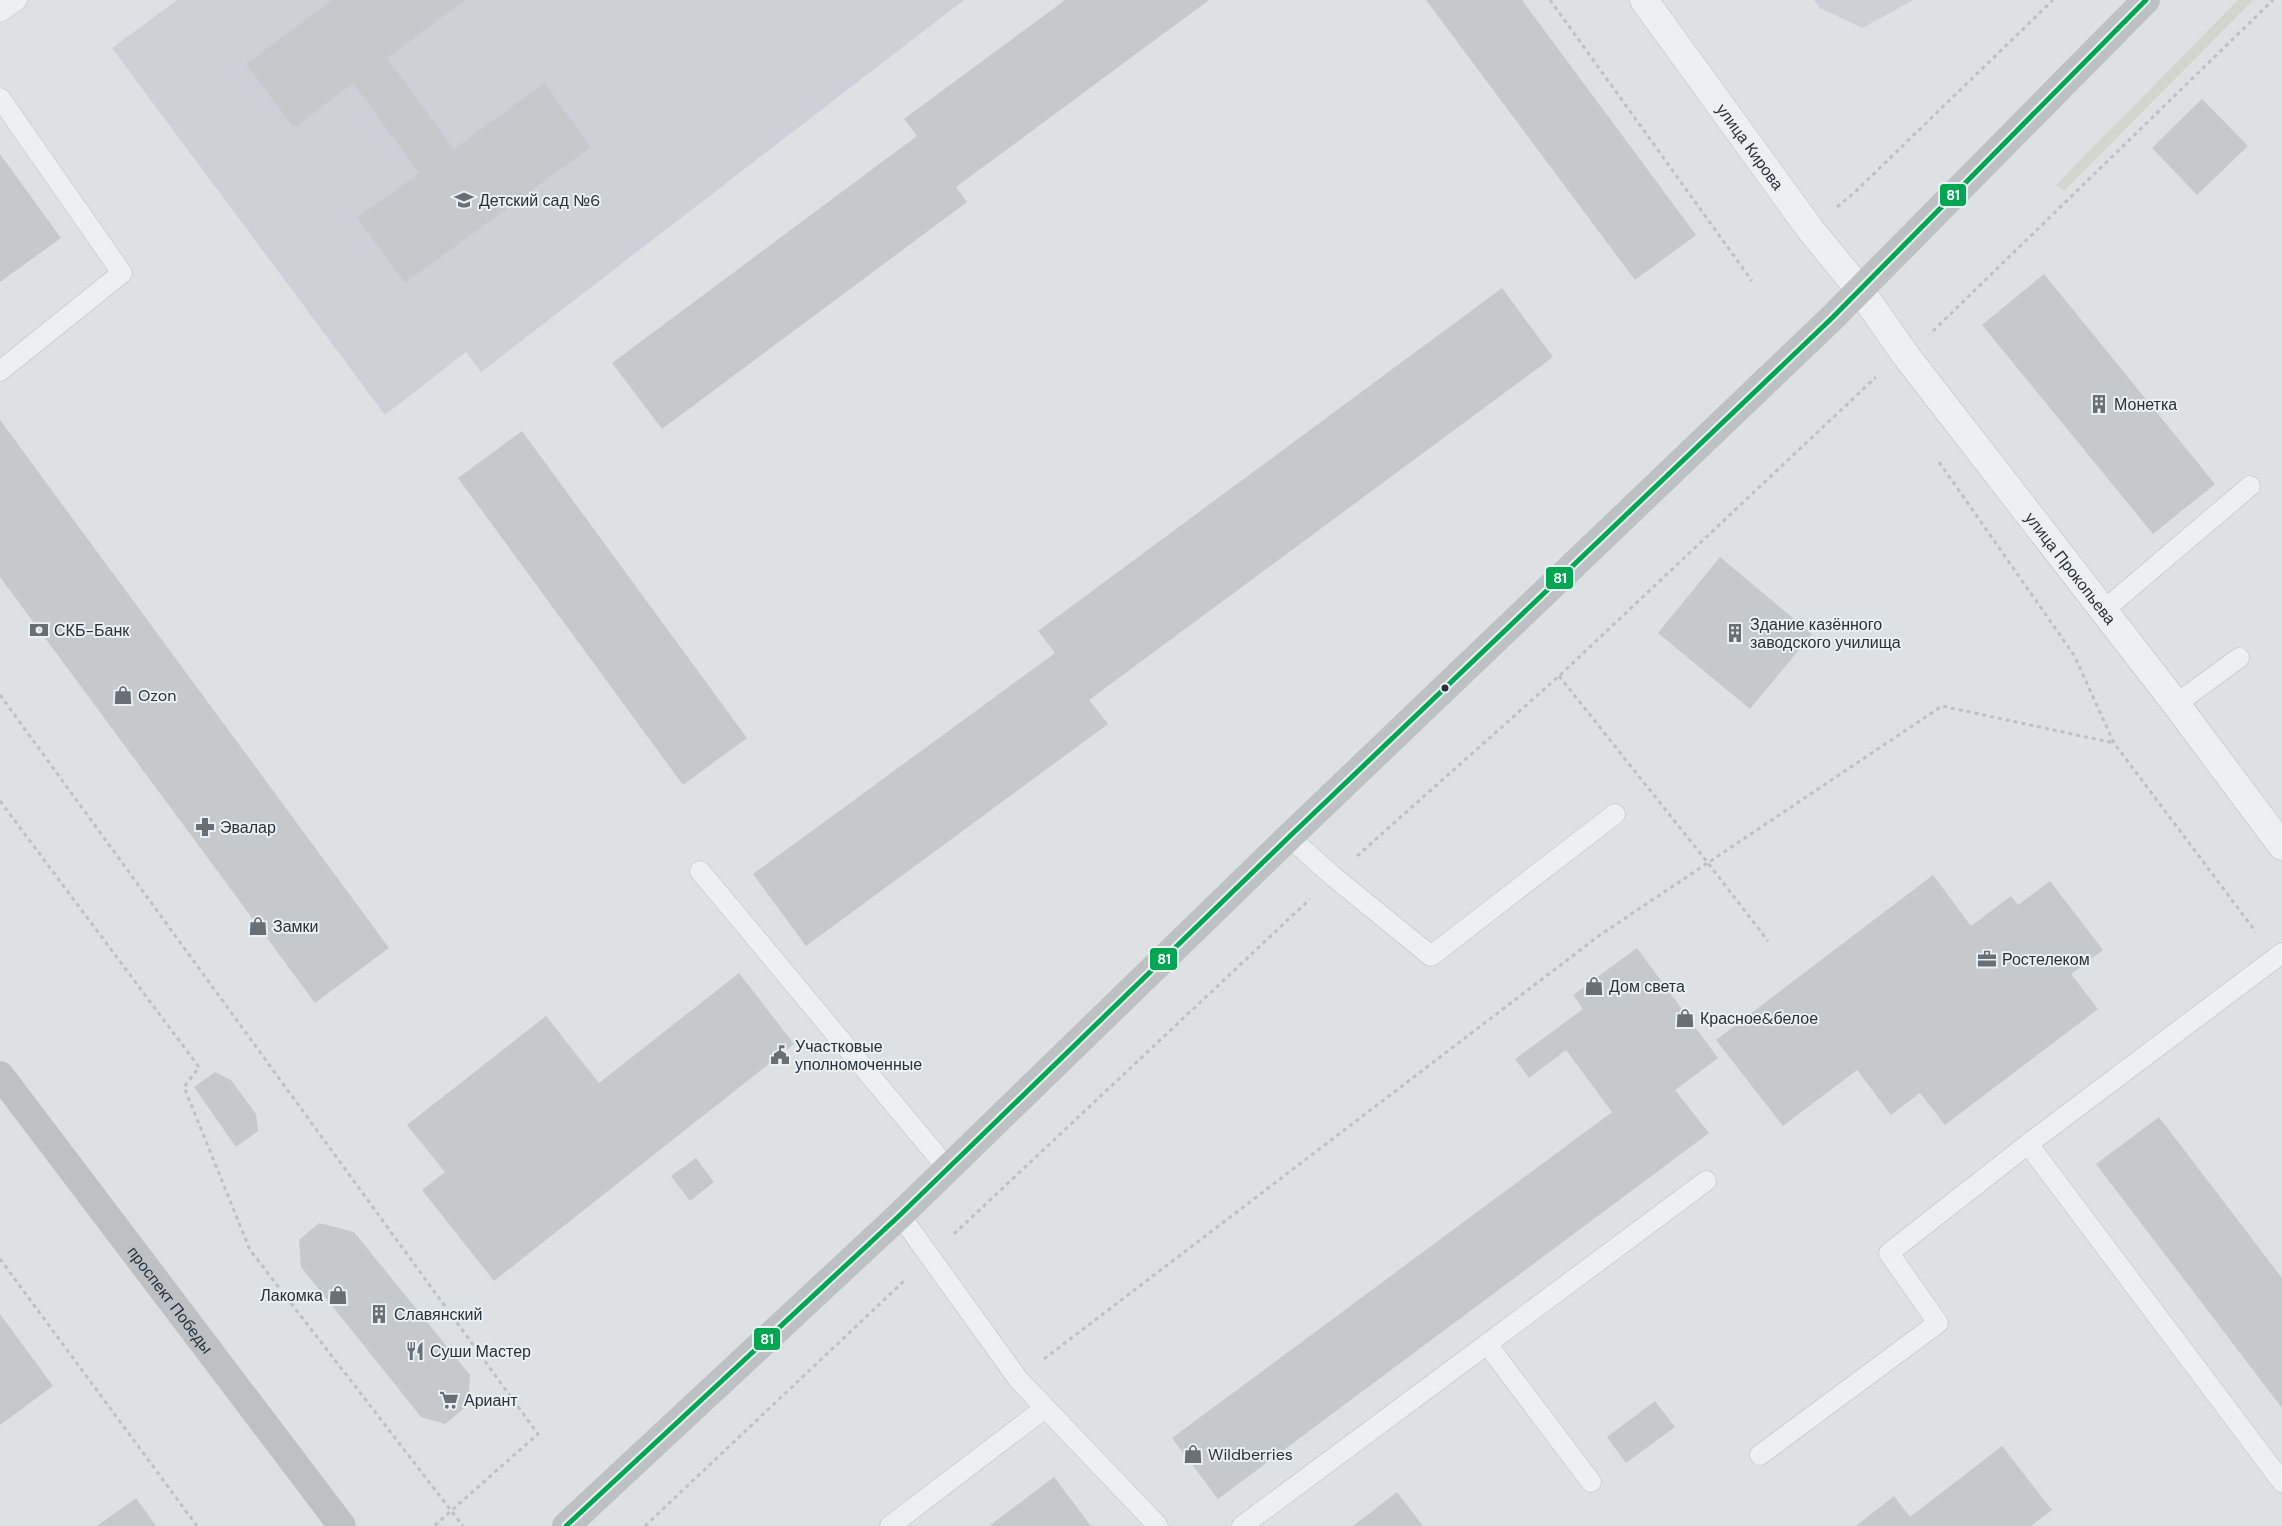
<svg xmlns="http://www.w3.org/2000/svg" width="2282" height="1526" font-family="'DM Sans',sans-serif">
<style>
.built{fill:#cdd1d6}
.green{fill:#d0d7cf}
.building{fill:#c6c9cb}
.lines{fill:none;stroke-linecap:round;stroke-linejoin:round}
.service-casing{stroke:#bcbfc1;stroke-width:21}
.minor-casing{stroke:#bcbfc1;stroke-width:29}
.tertiary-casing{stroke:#bcbfc1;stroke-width:29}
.path{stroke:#bdc1c3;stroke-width:3;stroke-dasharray:4 4;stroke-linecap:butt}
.service{stroke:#edeff0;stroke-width:20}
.minor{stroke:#edeff0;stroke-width:28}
.tertiary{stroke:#edeff0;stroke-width:28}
.secondary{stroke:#bdc1c3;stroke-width:28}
.bus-1-casing{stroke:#ebf0f3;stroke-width:9}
.bus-1{stroke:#00a651;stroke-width:5}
.bus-dot{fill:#28313a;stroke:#ebf0f3;stroke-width:2}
.labels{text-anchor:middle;stroke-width:4;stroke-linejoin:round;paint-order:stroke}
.street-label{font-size:16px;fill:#28313a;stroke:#ebf0f3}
.poi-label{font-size:16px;fill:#28313a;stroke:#ebf0f3;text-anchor:start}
.line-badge{stroke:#ebf0f3;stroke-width:2}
.badge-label{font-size:14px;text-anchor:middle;font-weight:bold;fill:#fff}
</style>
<rect width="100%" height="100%" fill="#dee1e3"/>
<!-- built -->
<path class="built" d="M177 0H964L481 372 466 352 385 415 112 48Z
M1814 0H1914L1862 28 1820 8Z"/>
<!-- green -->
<path class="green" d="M2238 0H2253L2064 191 2056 185Z"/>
<!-- building -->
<path class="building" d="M332 0H465L387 58 454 149 544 83 591 147 405 283 357 218 419 173 353 83 294 128 246 64Z
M1065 0H1209L956 187 967 202 662 429 612 363 917 136 904 119Z
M1426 0H1522L1696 235 1635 280Z
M2202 99 2248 146 2197 195 2152 148Z
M0 154 61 238 0 282Z
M2044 274 2215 484 2153 534 1982 325Z
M1502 288 1553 357 1089 700 1108 724 806 946 753 874 1055 653 1038 631Z
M0 420 389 948 315 1003 0 577Z
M522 431 747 738 683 785 458 478Z
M1720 557 1812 634 1750 709 1658 633Z
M1933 875 1971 926 2011 896 2018 905 2050 881 2103 950 2071 974 2098 1009 1945 1125 1920 1093 1891 1115 1857 1070 1783 1126 1716 1040Z
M1637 948 1718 1058 1675 1090 1709 1133 1218 1499 1172 1438 1612 1112 1566 1050 1529 1078 1515 1059 1583 1009 1573 995Z
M739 973 794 1044 494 1281 422 1190 445 1172 407 1125 546 1016 599 1083Z
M215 1072 231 1080 256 1114 258 1131 236 1147 194 1087Z
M2159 1117 2282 1278V1408L2096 1164Z
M696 1158 714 1182 690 1201 671 1176Z
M319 1223 354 1232 470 1375 468 1405 445 1424 421 1417 301 1267 299 1240Z
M0 1314 53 1386 0 1425Z
M1655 1401 1675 1427 1626 1463 1607 1437Z
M2002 1446 2052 1510 2031 1526H1856L1894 1496 1910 1517Z
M1054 1477 1091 1526H989Z
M1397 1492 1423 1526H1353Z
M136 1498 156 1526H97Z"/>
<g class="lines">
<!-- service casing -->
<g class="service-casing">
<path id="service" d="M0 12 17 0
M0 98 122 273 0 371
M2104 610 2250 486
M2176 704 2239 658
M1289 837 1334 877 1431 956 1615 814
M700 871 948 1169
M2282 953 2028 1144 2282 1482
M900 1215 1018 1379 1158 1526
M1487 1344 1706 1181
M1760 1455 1938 1323 1889 1253 2028 1144
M890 1526 1045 1408
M1242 1526 1487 1344 1591 1482"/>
</g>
<!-- minor casing -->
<g class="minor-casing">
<g id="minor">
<path id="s1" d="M1860 290 1907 357 2176 704 2282 846"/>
</g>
</g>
<!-- tertiary casing -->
<g class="tertiary-casing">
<g id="tertiary">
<path id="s2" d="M1644 0 1810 229 1860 290"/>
</g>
</g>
<!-- path -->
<path class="path" d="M1550 0 1752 281
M1837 207 1855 192 2053 0
M1933 331 2273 0
M1939 462 2074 655 2114 743 2256 932
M1559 676 1708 863 1768 941
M0 695 538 1434 434 1526
M0 801 199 1067 184 1087 250 1250 463 1526
M1357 856 1559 676 1876 377
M954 1234 1310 899
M0 1259 197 1526
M1044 1359 1600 935 1942 706 2114 743
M645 1526 906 1279"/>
<!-- service -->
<use href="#service" class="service"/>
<!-- minor -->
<use href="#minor" class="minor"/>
<!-- tertiary -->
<use href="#tertiary" class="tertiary"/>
<!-- secondary -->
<g class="secondary">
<path id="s3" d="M0 1075 342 1526"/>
<path d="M566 1526 900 1215 1289 837 1832 318 2146 0"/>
</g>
<!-- bus-1 casing -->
<g class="bus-1-casing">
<path id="bus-1" d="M566 1526 900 1215 1289 837 1832 318 2146 0"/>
</g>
<!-- bus-1 -->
<use href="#bus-1" class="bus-1"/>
</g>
<!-- icons -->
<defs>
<g id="school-bare" transform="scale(1.5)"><path d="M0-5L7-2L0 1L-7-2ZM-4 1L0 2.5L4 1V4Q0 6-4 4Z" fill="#686f75" stroke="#ebf0f3" stroke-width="2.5" paint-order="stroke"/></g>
<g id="building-bare" transform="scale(1.5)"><path d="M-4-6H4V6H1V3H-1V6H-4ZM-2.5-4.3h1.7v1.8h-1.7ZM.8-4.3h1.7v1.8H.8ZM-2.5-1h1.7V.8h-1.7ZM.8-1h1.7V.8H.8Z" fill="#686f75" stroke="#ebf0f3" stroke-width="2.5" paint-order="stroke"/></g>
<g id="bank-bare" transform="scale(1.5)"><path d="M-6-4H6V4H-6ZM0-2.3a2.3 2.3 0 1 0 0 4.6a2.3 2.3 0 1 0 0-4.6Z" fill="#686f75" stroke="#ebf0f3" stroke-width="2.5" paint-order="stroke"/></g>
<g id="shop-bare" transform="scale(1.5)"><path d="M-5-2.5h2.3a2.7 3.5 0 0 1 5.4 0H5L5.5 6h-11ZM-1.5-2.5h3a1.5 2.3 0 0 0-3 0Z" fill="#686f75" stroke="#ebf0f3" stroke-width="2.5" paint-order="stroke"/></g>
<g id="pharmacy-bare" transform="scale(1.5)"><path d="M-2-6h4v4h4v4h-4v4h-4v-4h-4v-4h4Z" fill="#686f75" stroke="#ebf0f3" stroke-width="2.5" paint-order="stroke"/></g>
<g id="office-bare" transform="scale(1.5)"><path d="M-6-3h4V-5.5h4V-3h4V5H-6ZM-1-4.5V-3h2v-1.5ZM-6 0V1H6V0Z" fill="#686f75" stroke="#ebf0f3" stroke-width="2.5" paint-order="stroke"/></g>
<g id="civic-bare" transform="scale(1.5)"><path d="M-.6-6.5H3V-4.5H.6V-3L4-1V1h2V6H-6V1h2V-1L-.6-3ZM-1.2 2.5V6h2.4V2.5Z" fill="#686f75" stroke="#ebf0f3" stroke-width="2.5" paint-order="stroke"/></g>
<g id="restaurant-bare" transform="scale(1.5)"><path d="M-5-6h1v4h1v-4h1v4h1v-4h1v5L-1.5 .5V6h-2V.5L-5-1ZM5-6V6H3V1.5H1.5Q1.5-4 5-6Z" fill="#686f75" stroke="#ebf0f3" stroke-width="2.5" paint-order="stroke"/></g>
<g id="supermarket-bare" transform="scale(1.5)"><path d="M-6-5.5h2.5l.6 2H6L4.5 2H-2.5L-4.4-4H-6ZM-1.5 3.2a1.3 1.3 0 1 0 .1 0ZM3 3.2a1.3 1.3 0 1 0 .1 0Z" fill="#686f75" stroke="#ebf0f3" stroke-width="2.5" paint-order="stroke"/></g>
</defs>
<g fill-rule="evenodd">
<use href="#school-bare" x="464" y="200"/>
<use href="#building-bare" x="2099" y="404"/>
<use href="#bank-bare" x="39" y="630"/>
<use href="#building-bare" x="1735" y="633"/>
<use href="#shop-bare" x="123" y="695"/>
<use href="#pharmacy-bare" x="205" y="827"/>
<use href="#shop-bare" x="258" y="926"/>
<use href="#office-bare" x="1987" y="959"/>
<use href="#shop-bare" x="1594" y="986"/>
<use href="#shop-bare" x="1685" y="1018"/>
<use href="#civic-bare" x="780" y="1055"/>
<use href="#shop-bare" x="338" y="1295"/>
<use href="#building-bare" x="379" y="1314"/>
<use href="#restaurant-bare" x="415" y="1351"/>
<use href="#supermarket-bare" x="449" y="1400"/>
<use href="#shop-bare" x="1193" y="1454"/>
</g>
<!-- markers -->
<circle class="bus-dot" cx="1445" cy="688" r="4.5"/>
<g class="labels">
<!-- street labels -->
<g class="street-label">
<text dy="6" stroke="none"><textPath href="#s2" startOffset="181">улица Кирова</textPath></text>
<text dy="6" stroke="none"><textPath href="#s1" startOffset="349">улица Прокопьева</textPath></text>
<text dy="6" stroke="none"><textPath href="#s3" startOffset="282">проспект Победы</textPath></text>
</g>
<!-- poi labels -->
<g class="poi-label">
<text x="479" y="206">Детский сад №6</text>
<text x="2114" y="410">Монетка</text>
<text x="1750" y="630">Здание казённого<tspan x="1750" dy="18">заводского училища</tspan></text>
<text x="54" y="636">СКБ-Банк</text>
<text x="138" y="701">Ozon</text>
<text x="220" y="833">Эвалар</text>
<text x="273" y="932">Замки</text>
<text x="2002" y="965">Ростелеком</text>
<text x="1609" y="992">Дом света</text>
<text x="1700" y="1024">Красное&amp;белое</text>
<text x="795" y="1052">Участковые<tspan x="795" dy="18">уполномоченные</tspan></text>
<text x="323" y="1301" text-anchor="end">Лакомка</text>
<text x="394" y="1320">Славянский</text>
<text x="430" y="1357">Суши Мастер</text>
<text x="464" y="1406">Ариант</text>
<text x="1208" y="1460">Wildberries</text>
</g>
</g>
<g class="line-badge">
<rect x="1939" y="183" width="28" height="24" rx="5" fill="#00a651"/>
<rect x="1545" y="566" width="29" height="24" rx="5" fill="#00a651"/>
<rect x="1149" y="947" width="29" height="24" rx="5" fill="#00a651"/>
<rect x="753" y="1327" width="28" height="24" rx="5" fill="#00a651"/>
</g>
<g class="badge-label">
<text x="1953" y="200">81</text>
<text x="1560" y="583">81</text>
<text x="1164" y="964">81</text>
<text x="767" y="1344">81</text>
</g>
</svg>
